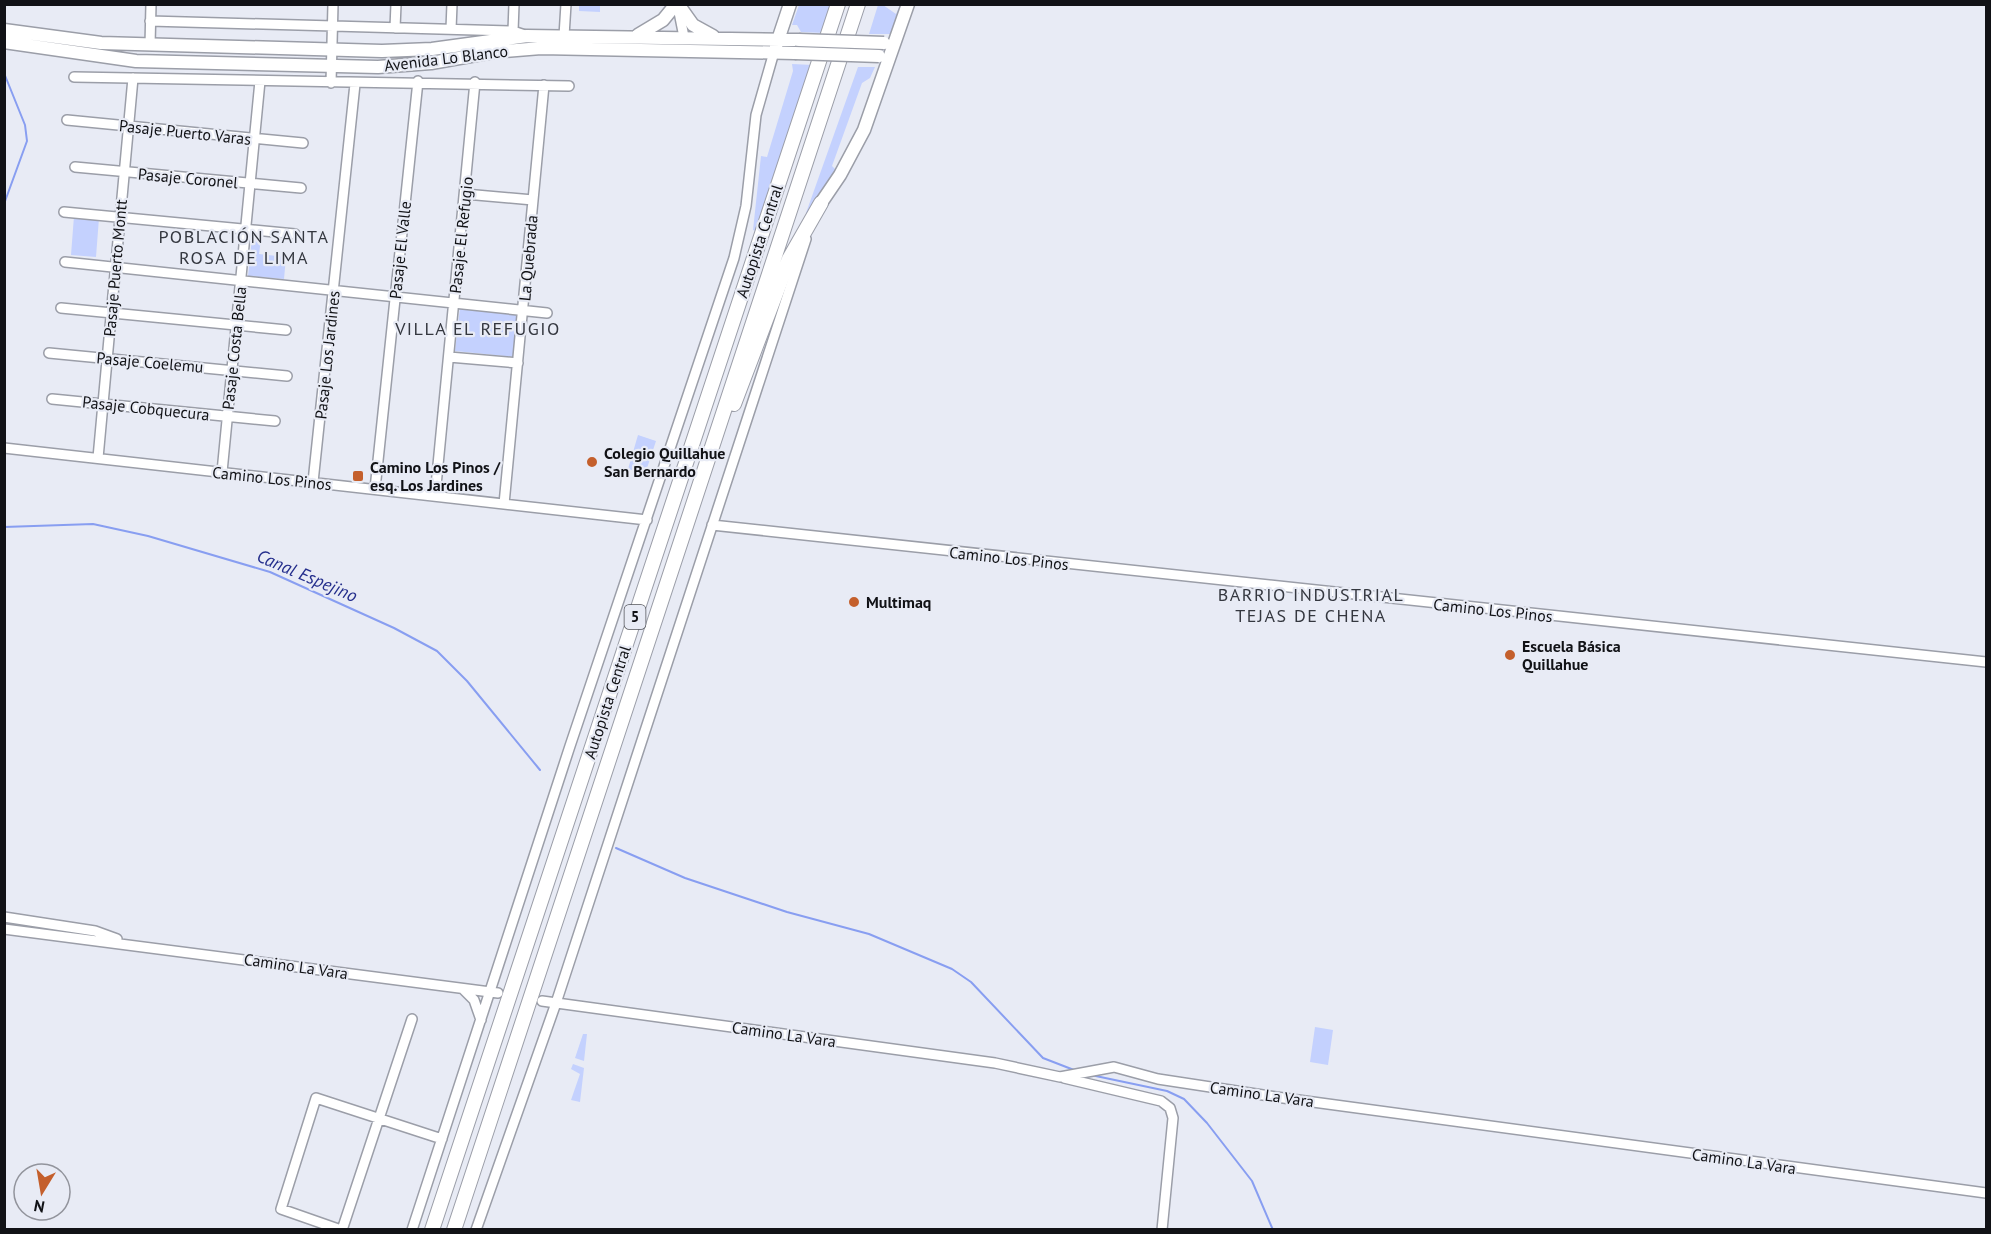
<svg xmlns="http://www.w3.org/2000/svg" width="1991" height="1234" font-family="'PT Sans',sans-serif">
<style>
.green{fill:#c4d1fe}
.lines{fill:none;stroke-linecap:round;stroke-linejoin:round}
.stream{stroke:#889ef1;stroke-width:2}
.minor-casing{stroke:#9b9ea8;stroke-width:12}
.major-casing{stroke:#9b9ea8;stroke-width:15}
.highway-casing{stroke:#9b9ea8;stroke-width:16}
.minor{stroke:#fff;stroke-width:9}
.major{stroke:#fff;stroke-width:12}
.highway{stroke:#fff;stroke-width:14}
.major-bridge-casing{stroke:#9b9ea8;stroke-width:15;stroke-linecap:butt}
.major-bridge{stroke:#fff;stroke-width:12}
.poi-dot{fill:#c45f2c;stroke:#e8ebf5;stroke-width:2}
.labels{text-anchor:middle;stroke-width:4.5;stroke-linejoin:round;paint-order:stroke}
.shield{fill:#e8ebf5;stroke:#525359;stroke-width:1.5}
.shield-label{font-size:15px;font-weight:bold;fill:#111216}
.street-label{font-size:16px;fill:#111216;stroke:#e8ebf5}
.poi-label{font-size:16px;font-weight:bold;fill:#111216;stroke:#e8ebf5;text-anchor:start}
.neighbourhood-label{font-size:18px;letter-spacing:1.5px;fill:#34373f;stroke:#e8ebf5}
.water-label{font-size:18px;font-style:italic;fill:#242e8c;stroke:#e8ebf5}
</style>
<rect width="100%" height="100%" fill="#e8ebf5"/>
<!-- green -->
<path class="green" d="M579 5H600V12L579 11Z
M799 5H834L825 33 801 32 797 25H792Z
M878 5H883L896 14 900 5H906L892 34H869Z
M792 64 813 65 759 232 753 230 761 156 767 157 793 71Z
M858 67H875L870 78 862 83 832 166 836 170 810 218 806 213Z
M74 216 99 218 96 257 71 255Z
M252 238 261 239 259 254 286 257 284 279 248 276Z
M460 308 519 314 515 357 455 351Z
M638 435 656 441 645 474 628 469Z
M1315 1027 1333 1030 1328 1065 1310 1062Z
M583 1034H587L584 1061 575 1058Z
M573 1064 584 1068 580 1102 571 1100 580 1074 571 1069Z"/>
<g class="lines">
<!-- stream -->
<path class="stream" d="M4 8 6 4
M4 73 25 125 27 141 4 204
M4 527 93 524 148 536 270 572 394 628 437 651 467 681 540 770
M616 848 685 878 787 912 869 934 952 969 971 982 1043 1058 1074 1070
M1091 1075 1167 1091 1184 1099 1207 1123 1252 1181 1273 1230"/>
<!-- minor casing -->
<g class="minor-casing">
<path id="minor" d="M678 7 684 37
M150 21 513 31 525 35
M395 28 396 4
M451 29 452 4
M513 31 514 4
M564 36 566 4
M150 45 151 4
M74 77 569 86
M331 83 333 4
M67 120 303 143
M75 167 301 188
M465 194 533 200
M64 212 295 234
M65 262 547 313
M61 308 286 330
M49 353 287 376
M449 357 518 363
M52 399 275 421
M4 448 647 520
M98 458 133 78
M222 472 260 81
M313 482 355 84
M375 489 418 81
M435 496 475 82
M504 504 544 85
M712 525 1986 662
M4 917 95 931 117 939
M4 929 498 993
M463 989 474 1000 481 1020
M542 1001 995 1063 1060 1077 1114 1067 1158 1079 1276 1097 1986 1193
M1064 1078 1161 1101 1170 1108 1173 1118 1162 1230
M341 1230 281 1209 316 1098 442 1139
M342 1230 412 1019
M412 1230 570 746 734 258 746 206 756 115 774 52
M476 1230 556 1003 806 239"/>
</g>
<!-- major casing -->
<g class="major-casing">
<path id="major" d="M678 4 693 25 713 36
M4 30 101 43 382 51 432 49 527 36 799 40
M638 35 663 20 676 4
M4 42 136 61 378 67 431 63 493 52 541 48 795 53
M776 46 790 4
M821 203 840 175 864 130 908 4"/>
</g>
<!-- highway casing -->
<g class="highway-casing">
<path id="highway" d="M734 404 789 259 821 203
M432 1230 838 4
M454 1230 858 4"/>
</g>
<!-- minor -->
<use href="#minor" class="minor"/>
<!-- major -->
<use href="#major" class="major"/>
<!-- highway -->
<use href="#highway" class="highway"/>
<!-- major-bridge casing -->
<g class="major-bridge-casing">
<path id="major-bridge" d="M799 40 884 43
M795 53 879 56"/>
</g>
<!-- major-bridge -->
<use href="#major-bridge" class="major-bridge"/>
</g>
<!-- markers -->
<g class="poi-dot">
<circle cx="592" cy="462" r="6"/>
<rect x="352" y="470" width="12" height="12" rx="3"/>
<circle cx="854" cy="602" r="6"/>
<circle cx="1510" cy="655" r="6"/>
</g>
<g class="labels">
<!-- shield labels -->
<rect class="shield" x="624.5" y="605" width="21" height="24" rx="4.5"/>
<g class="shield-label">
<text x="635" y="622">5</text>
</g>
<!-- street labels -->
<g class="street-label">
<text transform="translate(446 58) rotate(-7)" y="6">Avenida Lo Blanco</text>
<text transform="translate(185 132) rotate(6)" y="6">Pasaje Puerto Varas</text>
<text transform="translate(188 178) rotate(5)" y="6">Pasaje Coronel</text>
<text transform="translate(461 235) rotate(-84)" y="6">Pasaje El Refugio</text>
<text transform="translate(759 241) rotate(-72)" y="6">Autopista Central</text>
<text transform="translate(400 250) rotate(-84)" y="6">Pasaje El Valle</text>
<text transform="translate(528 258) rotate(-85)" y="6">La Quebrada</text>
<text transform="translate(115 268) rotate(-85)" y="6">Pasaje Puerto Montt</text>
<text transform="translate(234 348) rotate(-84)" y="6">Pasaje Costa Bella</text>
<text transform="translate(327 355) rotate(-84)" y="6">Pasaje Los Jardines</text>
<text transform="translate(150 362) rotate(5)" y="6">Pasaje Coelemu</text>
<text transform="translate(146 408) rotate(6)" y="6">Pasaje Cobquecura</text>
<text transform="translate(272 478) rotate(6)" y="6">Camino Los Pinos</text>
<text transform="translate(1009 558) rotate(6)" y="6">Camino Los Pinos</text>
<text transform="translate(1493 610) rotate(6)" y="6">Camino Los Pinos</text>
<text transform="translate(607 702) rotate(-72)" y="6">Autopista Central</text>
<text transform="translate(296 966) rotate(8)" y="6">Camino La Vara</text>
<text transform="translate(784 1034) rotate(8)" y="6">Camino La Vara</text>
<text transform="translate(1262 1094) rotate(8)" y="6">Camino La Vara</text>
<text transform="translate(1744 1161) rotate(8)" y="6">Camino La Vara</text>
</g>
<!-- poi labels -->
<g class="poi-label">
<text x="604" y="459">Colegio Quillahue<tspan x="604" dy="18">San Bernardo</tspan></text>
<text x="370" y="473">Camino Los Pinos /<tspan x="370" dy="18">esq. Los Jardines</tspan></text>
<text x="866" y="608">Multimaq</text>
<text x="1522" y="652">Escuela Básica<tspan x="1522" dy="18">Quillahue</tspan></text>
</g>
<!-- neighbourhood labels -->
<g class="neighbourhood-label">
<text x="244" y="243">POBLACIÓN SANTA<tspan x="244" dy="21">ROSA DE LIMA</tspan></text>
<text x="478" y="335">VILLA EL REFUGIO</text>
<text x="1311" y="601">BARRIO INDUSTRIAL<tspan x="1311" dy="21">TEJAS DE CHENA</tspan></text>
</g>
<!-- water labels -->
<g class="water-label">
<text transform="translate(307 576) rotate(23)" y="6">Canal Espejino</text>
</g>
</g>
<!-- border -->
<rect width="1991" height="1234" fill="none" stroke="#111216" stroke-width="12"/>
<!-- north arrow -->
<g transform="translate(42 1192) rotate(191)"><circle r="28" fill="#e8ebf5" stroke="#92949c" stroke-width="1.5"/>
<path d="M0-4.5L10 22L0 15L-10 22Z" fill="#c45f2c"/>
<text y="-9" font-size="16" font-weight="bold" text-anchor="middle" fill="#111216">N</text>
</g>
</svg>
